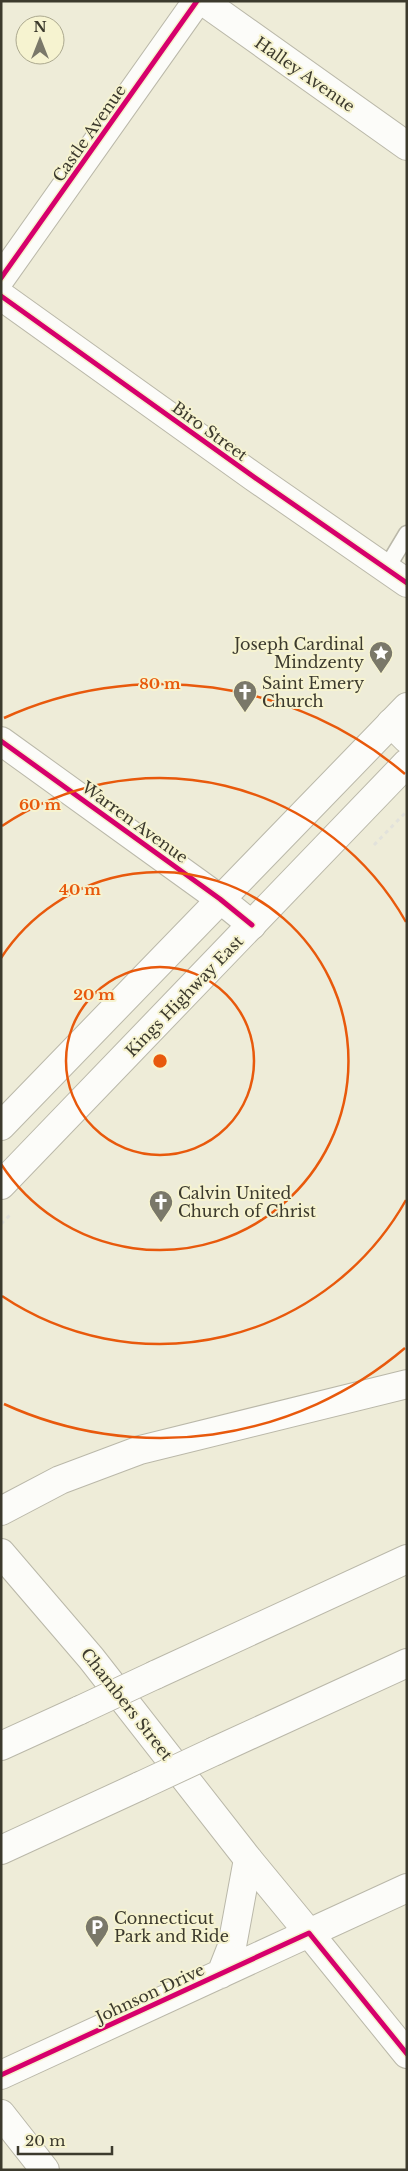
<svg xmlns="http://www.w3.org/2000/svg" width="408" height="2171" font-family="'Libre Baskerville',serif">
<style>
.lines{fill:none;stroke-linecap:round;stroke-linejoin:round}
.lane-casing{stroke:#bab8a9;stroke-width:19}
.street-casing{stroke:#bab8a9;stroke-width:30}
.primary-casing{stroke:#bab8a9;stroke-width:30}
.highway-casing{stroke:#bab8a9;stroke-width:30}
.path{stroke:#e2e2db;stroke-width:3;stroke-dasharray:4 4;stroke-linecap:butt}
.lane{stroke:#fcfcf9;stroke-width:16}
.street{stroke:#fcfcf9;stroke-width:28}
.primary{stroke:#fcfcf9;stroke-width:28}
.highway{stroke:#fcfcf9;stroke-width:28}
.highway-bridge-casing{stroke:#bab8a9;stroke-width:30;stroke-linecap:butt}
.highway-bridge{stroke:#fcfcf9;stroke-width:28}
.cycleway-casing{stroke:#f6f3d0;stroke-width:8}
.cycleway{stroke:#d6006c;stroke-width:5}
.ring{fill:none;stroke:#e8590c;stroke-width:2.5}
.labels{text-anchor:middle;stroke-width:4;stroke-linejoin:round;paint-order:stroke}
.street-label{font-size:16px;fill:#3c3a2d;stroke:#f6f3d0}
.poi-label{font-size:16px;fill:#3c3a2d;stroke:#f6f3d0;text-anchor:start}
.centre{fill:#e8590c;stroke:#f6f3d0;stroke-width:2.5}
.ring-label{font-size:15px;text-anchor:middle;font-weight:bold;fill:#e8590c;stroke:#f6f3d0;stroke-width:4;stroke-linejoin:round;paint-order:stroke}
</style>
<rect width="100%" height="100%" fill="#eeecd8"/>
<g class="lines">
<!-- lane casing -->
<g class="lane-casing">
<path id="lane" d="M386 569 407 534"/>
</g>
<!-- street casing -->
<g class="street-casing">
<path id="street" d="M203 1 407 146
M1 278 197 1
M1 296 254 477 407 583
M391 723 407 739
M1 741 220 899 252 925
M221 1974 232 1946 248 1859
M1 2075 309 1933 407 2054
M1 2114 45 2170"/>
</g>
<!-- primary casing -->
<g class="primary-casing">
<path id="primary" d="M1 1126 407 707
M1 1185 407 763
M1 1553 91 1658 248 1859 309 1933 407 1888"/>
</g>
<!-- highway casing -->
<g class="highway-casing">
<path id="highway" d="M1 1511 60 1480 140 1450 407 1384
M155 1675 407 1559
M1 1746 80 1710
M215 1751 407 1663
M1 1850 140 1786"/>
</g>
<!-- path -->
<path class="path" d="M374 845 407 811
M1 1224 12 1213"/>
<!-- lane -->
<use href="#lane" class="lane"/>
<!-- street -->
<use href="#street" class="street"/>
<!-- primary -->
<use href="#primary" class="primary"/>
<!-- highway -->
<use href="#highway" class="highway"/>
<!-- highway-bridge casing -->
<g class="highway-bridge-casing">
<path id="highway-bridge" d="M80 1710 155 1675
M140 1786 215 1751"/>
</g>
<!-- highway-bridge -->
<use href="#highway-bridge" class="highway-bridge"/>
<!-- cycleway casing -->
<g class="cycleway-casing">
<path id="cycleway" d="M1 278 197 1
M1 296 254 477 407 583
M1 741 220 899 252 925
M1 2075 309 1933 407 2054"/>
</g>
<!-- cycleway -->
<use href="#cycleway" class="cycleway"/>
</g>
<!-- distance rings -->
<g class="ring">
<circle cx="160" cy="1061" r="94"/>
<path d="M1 958A189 189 0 1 1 1 1164"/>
<path d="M406 1200A283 283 0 0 1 2 1296M2 826A283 283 0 0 1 406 922"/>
<path d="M405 1348A377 377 0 0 1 4 1404M4 718A377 377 0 0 1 405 774"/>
</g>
<!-- icons -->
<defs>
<g id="sight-pin" transform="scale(1.25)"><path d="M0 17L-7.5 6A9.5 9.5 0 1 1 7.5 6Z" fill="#7a7869" stroke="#f6f3d0"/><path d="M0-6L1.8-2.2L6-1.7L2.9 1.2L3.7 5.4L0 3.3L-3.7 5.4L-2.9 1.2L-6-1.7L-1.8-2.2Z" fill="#fff"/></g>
<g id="church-pin" transform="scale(1.25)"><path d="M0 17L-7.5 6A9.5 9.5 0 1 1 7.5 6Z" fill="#7a7869" stroke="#f6f3d0"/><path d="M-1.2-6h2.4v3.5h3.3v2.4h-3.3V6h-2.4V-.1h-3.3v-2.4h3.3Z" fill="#fff"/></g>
<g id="parking-pin" transform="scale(1.25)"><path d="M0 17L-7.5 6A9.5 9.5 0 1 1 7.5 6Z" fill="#7a7869" stroke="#f6f3d0"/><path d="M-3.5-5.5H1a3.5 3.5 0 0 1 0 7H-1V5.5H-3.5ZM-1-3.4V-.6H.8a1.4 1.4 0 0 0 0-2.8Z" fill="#fff"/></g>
</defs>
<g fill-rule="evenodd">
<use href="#sight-pin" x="381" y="653"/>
<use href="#church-pin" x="245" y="692"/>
<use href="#church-pin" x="161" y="1202"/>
<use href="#parking-pin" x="97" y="1927"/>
</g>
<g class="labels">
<!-- street labels -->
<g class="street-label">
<text transform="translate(305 74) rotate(35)" y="6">Halley Avenue</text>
<text transform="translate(89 133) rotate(-55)" y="6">Castle Avenue</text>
<text transform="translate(210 431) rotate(36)" y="6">Biro Street</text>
<text transform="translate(135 822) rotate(36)" y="6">Warren Avenue</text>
<text transform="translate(184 996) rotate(-46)" y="6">Kings Highway East</text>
<text transform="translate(127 1704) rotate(52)" y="6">Chambers Street</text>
<text transform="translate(150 1993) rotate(-25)" y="6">Johnson Drive</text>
</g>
<!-- poi labels -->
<g class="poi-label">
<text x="364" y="650" text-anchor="end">Joseph Cardinal<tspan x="364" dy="18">Mindzenty</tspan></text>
<text x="262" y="689">Saint Emery<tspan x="262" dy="18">Church</tspan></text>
<text x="178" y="1199">Calvin United<tspan x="178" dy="18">Church of Christ</tspan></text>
<text x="114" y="1924">Connecticut<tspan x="114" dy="18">Park and Ride</tspan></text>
</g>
</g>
<circle cx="160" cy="1061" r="8" class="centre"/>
<g class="ring-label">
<text x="160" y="689">80 m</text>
<text x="40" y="810">60 m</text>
<text x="80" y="895">40 m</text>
<text x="94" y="1000">20 m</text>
</g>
<!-- border -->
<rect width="408" height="2171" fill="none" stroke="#3c3a2d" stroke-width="5"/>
<!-- north arrow -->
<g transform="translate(40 40)"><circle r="24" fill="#f6f3d0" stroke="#aca98f"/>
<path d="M0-4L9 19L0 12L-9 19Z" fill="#7a7869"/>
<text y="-8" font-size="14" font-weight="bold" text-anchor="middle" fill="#3c3a2d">N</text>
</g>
<!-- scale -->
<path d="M18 2146v8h94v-8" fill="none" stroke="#3c3a2d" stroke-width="2.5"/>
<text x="25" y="2146" font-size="15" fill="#3c3a2d" stroke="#f6f3d0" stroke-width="4" paint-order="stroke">20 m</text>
</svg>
